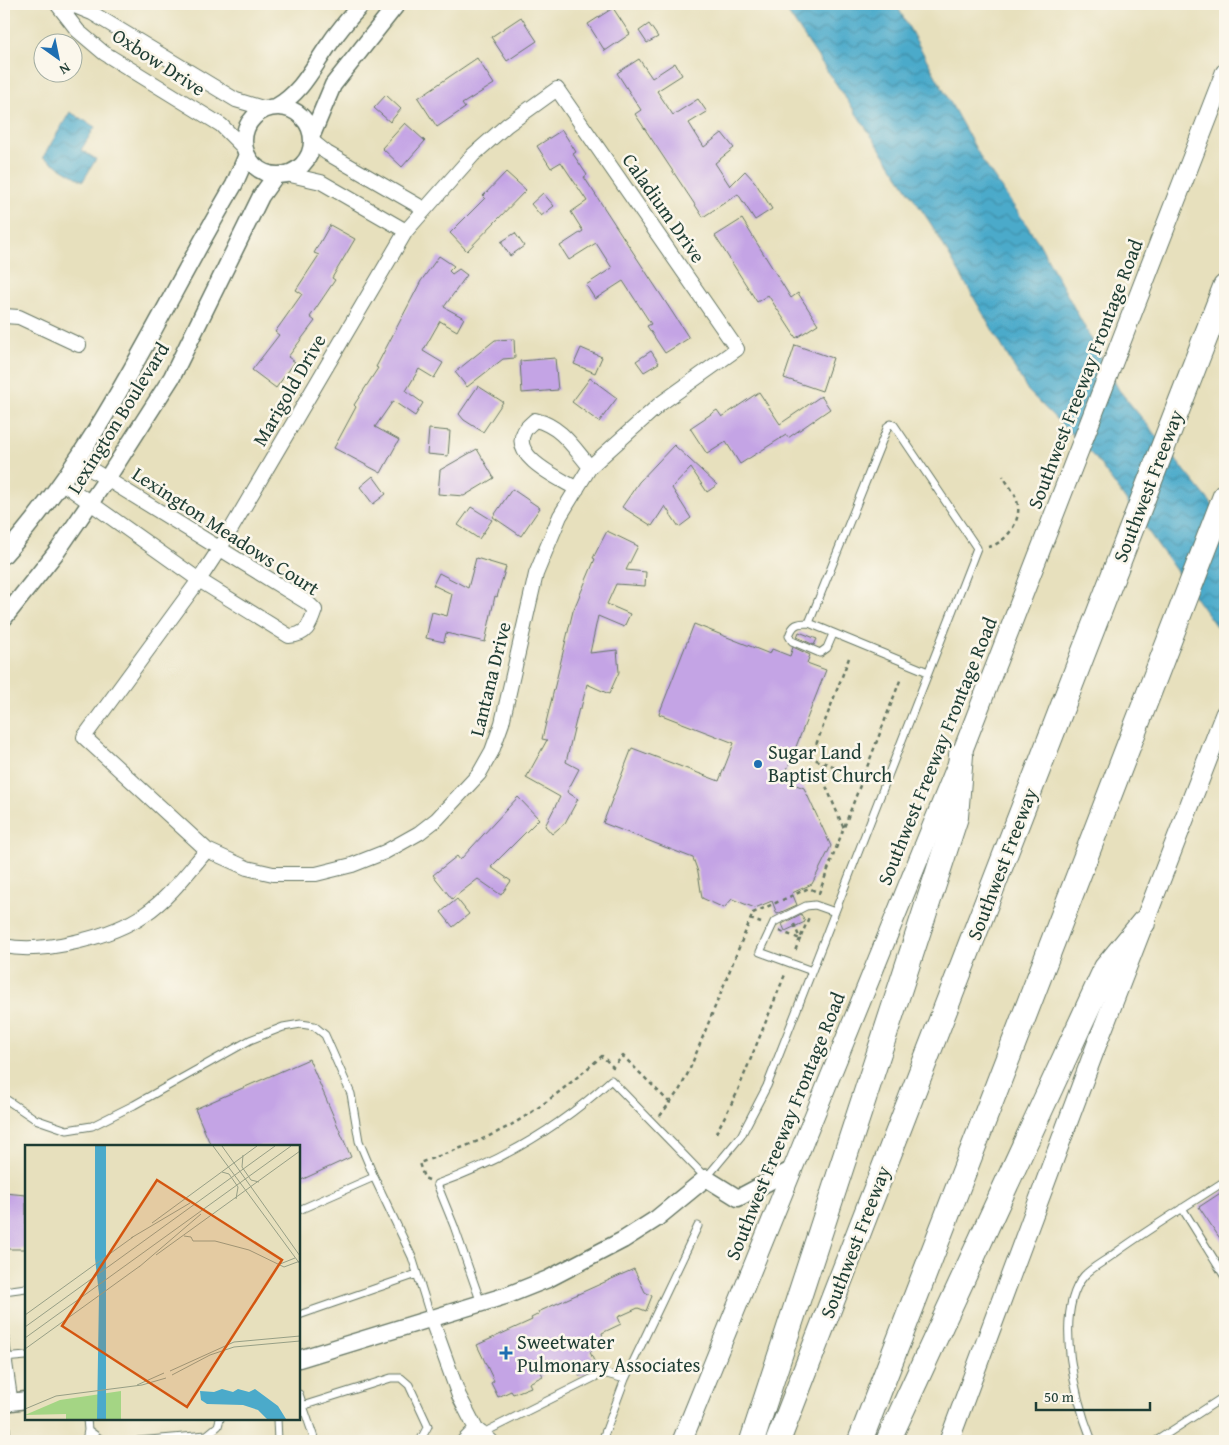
<svg xmlns="http://www.w3.org/2000/svg" width="1229" height="1445" font-family="'Gentium Book Plus',serif">
<style>
.water{fill:url(#water-waves);stroke:#35747f}
.building{fill:#c4a4e5}
.lines{fill:none;stroke-linecap:round;stroke-linejoin:round}
.service-casing{stroke:#657664;stroke-width:9}
.minor-casing{stroke:#657664;stroke-width:16}
.tertiary-casing{stroke:#657664;stroke-width:19}
.secondary-casing{stroke:#657664;stroke-width:21}
.motorway-casing{stroke:#657664;stroke-width:26}
.path{stroke:#657664;stroke-width:2.5;stroke-dasharray:4 4;stroke-linecap:butt}
.service{stroke:#fff;stroke-width:7}
.minor{stroke:#fff;stroke-width:14}
.tertiary{stroke:#fff;stroke-width:16}
.secondary{stroke:#fff;stroke-width:19}
.motorway{stroke:#fff;stroke-width:24}
.poi-dot{fill:#1f6fb2;stroke:#fbf7ec;stroke-width:2}
.labels{text-anchor:middle;stroke-width:5;stroke-linejoin:round;paint-order:stroke}
.street-label{font-size:20px;fill:#1f3d34;stroke:#fbf7ec}
.poi-label{font-size:20px;fill:#1f3d34;stroke:#fbf7ec;text-anchor:start}
.inset-road{fill:none;stroke:#979f86;stroke-width:1}
.view{fill:#d45610;fill-opacity:0.15;stroke:#d45610;stroke-width:2.5}
.inset-edge{fill:none;stroke:#1f3d34;stroke-width:2.5}
</style>
<defs>
<pattern id="water-waves" width="16" height="10" patternUnits="userSpaceOnUse" patternTransform="scale(1.25)"><rect width="16" height="10" fill="#4baaca"/><path d="M0 5q4-4 8 0t8 0" fill="none" stroke="#3e8ca5"/></pattern>
</defs>
<rect width="100%" height="100%" fill="#fbf7ec"/>
<filter id="ink" filterUnits="userSpaceOnUse"><feTurbulence type="fractalNoise" baseFrequency=".02" numOctaves="2"/><feDisplacementMap in="SourceGraphic" scale="10" xChannelSelector="R" yChannelSelector="G"/><feConvolveMatrix kernelMatrix="1 2 1 2 8 2 1 2 1" color-interpolation-filters="sRGB"/></filter>
<filter id="wash" filterUnits="userSpaceOnUse"><feTurbulence type="fractalNoise" baseFrequency=".0096" numOctaves="4" result="noise"/><feDisplacementMap in="SourceGraphic" scale="20" xChannelSelector="R" yChannelSelector="G"/><feGaussianBlur stdDeviation="1.12" result="paint"/><feColorMatrix in="noise" values="0 0 0 0 0 0 0 0 0 0 0 0 0 0 0 0 0 1.4 0 .05"/><feComposite in="paint" operator="in"/></filter>
<g filter="url(#wash)">
<rect width="100%" height="100%" fill="#e7e0bd"/>
<!-- water -->
<path class="water" d="M782 4H896L982 160 1039 243 1119 390 1225 520V639L1097 460 1028 391 931 224Z
M70 112 95 127 81 150 96 159 83 181 43 157Z"/>
<g id="blocks">
<!-- building -->
<path class="building" d="M613 8 630 34 605 51 588 24Z
M521 17 537 41 507 61 491 37Z
M649 24 658 37 647 43 639 31Z
M477 58 494 84 462 104 465 108 437 127 418 98Z
M639 59 652 78 675 63 682 75 657 91 673 115 698 99 707 112 689 123 704 147 722 133 734 148 715 163 730 186 745 171 755 182 772 209 755 220 738 194 703 217 635 114 641 110 617 73Z
M386 95 401 109 390 122 374 108Z
M405 123 425 141 402 167 382 148Z
M562 130 576 152 573 154 587 175 584 177 689 338 665 353 647 326 651 324 623 281 595 299 586 285 612 268 596 243 569 260 560 246 583 231 571 212 587 201 561 162 551 168 537 146Z
M506 172 526 190 467 251 450 233 485 198 483 196Z
M543 193 554 206 541 216 531 204Z
M742 219 791 298 798 293 818 324 796 338 768 295 757 302 715 236Z
M330 225 355 239 332 278 335 280 310 317 315 321 288 357 295 362 276 388 252 370 279 335 275 332 302 294 296 290 319 255 314 253Z
M515 233 524 246 510 256 501 242Z
M439 256 454 266 449 271 452 274 459 269 467 275 444 307 464 318 457 331 440 321 423 351 443 363 434 378 419 369 406 391 423 403 415 416 393 401 375 427 399 440 381 473 334 448 356 407 354 405 378 368 376 367 421 281Z
M514 339 515 358 503 359 467 387 455 372 495 340Z
M795 345 833 358 822 391 784 378Z
M581 348 602 357 595 373 574 364Z
M651 351 659 363 644 372 636 361Z
M555 358 558 390 522 393 520 361Z
M590 378 617 398 599 422 572 402Z
M478 386 503 402 483 432 464 420 459 414Z
M759 392 780 424 821 396 830 409 788 438 786 435 740 464 726 442 707 454 690 428 717 410 722 417Z
M429 429 450 431 448 456 427 454Z
M674 445 717 485 707 492 691 468 672 488 691 518 679 527 665 506 652 526 622 507 639 482Z
M477 449 494 478 464 496 438 494 440 470Z
M373 476 386 494 373 504 360 487Z
M512 489 540 508 521 536 493 517Z
M471 507 492 520 479 539 458 525Z
M607 531 638 546 626 570 646 572 645 586 616 584 607 604 630 614 624 627 598 616 590 653 617 650 619 672 609 694 587 684 581 708H579L566 762 579 769 567 792 578 799 565 823 552 834 545 826 560 797 526 778 547 740 542 739 573 611 595 559 593 558Z
M476 558 506 567 497 597 495 596 485 642 446 633 444 642 426 638 432 612 447 616 452 594 433 585 439 573 468 588Z
M694 624 770 654 772 649 790 656 793 647 810 655 807 663 826 670 783 780 804 788 831 846 812 884 792 893 797 905 777 914 772 901 755 908 732 899 724 908 702 898 698 872 693 858 603 823 632 748 719 781 734 743 659 714Z
M799 632 817 639 814 645 797 637Z
M518 797 539 819 491 867 511 881 501 895 478 879 452 899 433 875 457 856 460 860Z
M457 899 469 914 453 927 441 912Z
M801 914 805 922 785 931 782 924Z
M309 1059 351 1157 299 1181V1146H211L195 1109Z
M1225 1190V1246L1199 1207Z
M4 1193 26 1195V1249H4Z
M634 1269 645 1292 652 1296 646 1311 638 1308 618 1317 621 1324 602 1333 604 1343 590 1352 597 1368 579 1376 572 1360 563 1364 562 1362 541 1372 543 1376 529 1383 531 1387 513 1394 511 1391 498 1397 491 1383 494 1381 477 1345 532 1320 531 1318 539 1314 538 1312Z"/>
</g>
</g>
<g filter="url(#ink)">
<use href="#blocks" fill-opacity="0" stroke="#657664" stroke-width="1"/>
<g class="lines">
<!-- service casing -->
<g class="service-casing">
<path id="service" d="M809 623C797 623 793 624 789 636L792 641 820 653 827 648 833 634
M812 971 760 952 774 922 806 906 815 905 835 912
M4 1098 35 1119 67 1130 92 1126 134 1105 250 1040 283 1027 301 1024 314 1026 325 1035 351 1094 359 1141 374 1177
M1182 1208 1225 1277
M299 1210 374 1177 412 1257 431 1318
M4 1291 26 1288
M481 1303 454 1226 437 1184C502 1161 560 1127 611 1080L706 1178 741 1136 767 1086 977 548 894 425 891 424 888 426 809 623 928 672
M299 1315 417 1274
M4 1331 14 1401
M4 1358 26 1356
M299 1394 315 1441
M4 1403 7 1441
M299 1407 391 1378H401L409 1385 428 1426 420 1441
M277 1419 278 1441
M88 1430 103 1441
M481 1434 603 1373 625 1379
M86 1441 88 1430 87 1419
M138 1441 207 1435 218 1426 220 1419
M602 1441 625 1379 698 1226
M1092 1441C1076 1401 1053 1313 1084 1276 1091 1268 1105 1261 1114 1254 1150 1228 1188 1205 1225 1181
M1156 1441 1225 1396"/>
</g>
<!-- minor casing -->
<g class="minor-casing">
<path id="minor" d="M57 4 78 31 104 53 221 125 244 148
M70 4 92 13 236 100 266 109
M557 89 737 349 660 404 590 467 560 516 536 574 502 723 492 751 479 774 437 819 419 833 385 852 352 865 316 874H273L247 868 207 850 84 737 199 580 220 548 406 231 473 155 507 125Z
M312 141 327 153 424 209
M286 174 321 182 406 231
M4 316 19 317 79 345
M61 482 199 580 289 636C307 635 310 625 315 610L308 603 76 460
M577 489C561 479 510 457 524 432 526 427 531 424 535 420 561 426 573 447 590 467
M4 946C44 954 112 937 145 914 169 898 188 872 207 850
M431 1318 459 1396 476 1429 491 1441
M464 1441 476 1429"/>
</g>
<!-- tertiary casing -->
<g class="tertiary-casing">
<path id="tertiary" d="M244 141a34 34 0 1 1 68 0a34 34 0 1 1-68 0Z
M276 107C302 92 312 69 328 46 338 31 350 17 362 4
M312 135 333 85 397 4
M4 555C102 446 160 310 234 185L247 155
M4 618 58 550 110 474 172 377 261 196 276 175
M299 1359 508 1295 548 1279 623 1240 656 1219 706 1178 738 1198 791 1170
M4 1403 26 1400"/>
</g>
<!-- secondary casing -->
<g class="secondary-casing">
<path id="secondary" d="M682 1441 961 755 1225 73
M949 1441 1095 1049 1225 714"/>
</g>
<!-- motorway casing -->
<g class="motorway-casing">
<path id="motorway" d="M752 1441 956 817 961 755
M778 1441 1225 287
M860 1441 1225 496
M888 1441 1106 968 1143 923"/>
</g>
<!-- path -->
<path class="path" d="M988 547C1007 543 1023 519 1017 501 1015 492 1007 484 1003 476
M849 658 811 758 863 777
M823 764 821 774 844 829
M750 919 761 923
M794 924 800 939 794 953
M780 931 800 939 809 917
M660 1116 680 1089 689 1071 753 913 809 888 819 893 901 678
M716 1133 736 1095 786 972
M429 1180 424 1178 419 1163C451 1152 482 1141 511 1125 544 1106 573 1081 602 1056L613 1067 623 1056 670 1103"/>
<!-- service -->
<use href="#service" class="service"/>
<!-- minor -->
<use href="#minor" class="minor"/>
<!-- tertiary -->
<use href="#tertiary" class="tertiary"/>
<!-- secondary -->
<use href="#secondary" class="secondary"/>
<!-- motorway -->
<use href="#motorway" class="motorway"/>
</g>
</g>
<!-- markers -->
<g class="poi-dot">
<circle cx="758" cy="764" r="5"/>
<path d="M503.5 1345.5h5v5h5v5h-5v5h-5v-5h-5v-5h5z"/>
</g>
<g class="labels">
<!-- street labels -->
<g class="street-label">
<text transform="translate(159 62) rotate(33)" y="7">Oxbow Drive</text>
<text transform="translate(664 208) rotate(55)" y="7">Caladium Drive</text>
<text transform="translate(1085 374) rotate(-69)" y="7">Southwest Freeway Frontage Road</text>
<text transform="translate(289 390) rotate(-60)" y="7">Marigold Drive</text>
<text transform="translate(118 418) rotate(-58)" y="7">Lexington Boulevard</text>
<text transform="translate(1148 486) rotate(-69)" y="7">Southwest Freeway</text>
<text transform="translate(226 531) rotate(33)" y="7">Lexington Meadows Court</text>
<text transform="translate(490 679) rotate(-76)" y="7">Lantana Drive</text>
<text transform="translate(937 751) rotate(-68)" y="7">Southwest Freeway Frontage Road</text>
<text transform="translate(1002 864) rotate(-69)" y="7">Southwest Freeway</text>
<text transform="translate(785 1126) rotate(-68)" y="7">Southwest Freeway Frontage Road</text>
<text transform="translate(855 1242) rotate(-69)" y="7">Southwest Freeway</text>
</g>
<!-- poi labels -->
<g class="poi-label">
<text x="768" y="759">Sugar Land<tspan x="768" dy="23">Baptist Church</tspan></text>
<text x="517" y="1349">Sweetwater<tspan x="517" dy="23">Pulmonary Associates</tspan></text>
</g>
</g>
<!-- overview -->
<g transform="translate(25 1145)">
<rect width="275" height="275" fill="#e7e0bd"/>
<path d="M96 246V274H41V269L0 270 35 255Z" fill="#a4d584"/>
<path d="M70 1H81V274H72L74 149 70 113ZM197 244 208 247 213 244 224 247 230 244 253 261 261 274H242L233 265 218 260 182 259 176 255 175 246 189 247Z" fill="#4baaca"/>
<path class="inset-road" d="M188 1 275 119M197 1 275 111M218 10 217 22 226 35 234 37M197 27 204 29 213 42 211 54M127 78 232 1M159 91 166 92 168 96H190L224 105 259 122 275 116M106 93 165 58M131 110 275 6M255 119 270 113M114 122 176 69M0 170 108 92M0 182 250 1M0 193 266 1M0 204 115 121M145 226 209 197 275 191M147 230 185 210 209 202 275 196M112 240 139 228M0 264 31 251 117 240 141 233"/>
<path class="view" d="M132 35 257 115 162 262 37 181Z"/>
<rect width="275" height="275" class="inset-edge"/>
</g>
<!-- margin -->
<rect width="1229" height="1445" fill="none" stroke="#fbf7ec" stroke-width="20"/>
<!-- north arrow -->
<g transform="translate(58 58) rotate(147)"><circle r="24" fill="#fbf7ec" stroke="#a3ada2"/>
<path d="M0-4L9 19L0 12L-9 19Z" fill="#1f6fb2"/>
<text y="-8" font-size="14" font-weight="bold" text-anchor="middle" fill="#1f3d34">N</text>
</g>
<!-- scale -->
<path d="M1036 1402v8h114v-8" fill="none" stroke="#1f3d34" stroke-width="2.5"/>
<text x="1044" y="1402" font-size="15" fill="#1f3d34" stroke="#fbf7ec" stroke-width="4" paint-order="stroke">50 m</text>
</svg>
